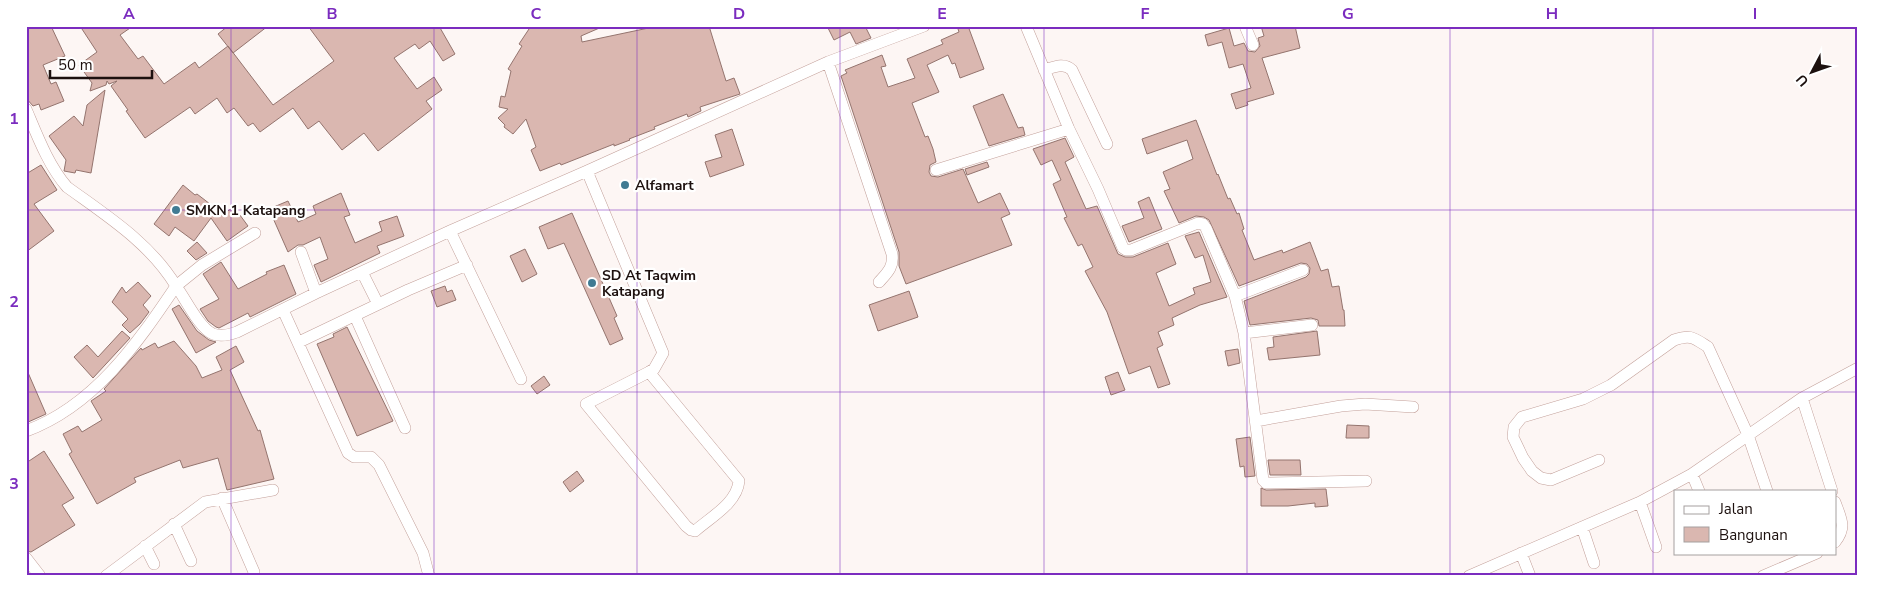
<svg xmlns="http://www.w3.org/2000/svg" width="1884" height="602" font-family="'Nunito Sans',sans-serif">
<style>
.building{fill:#dab7b0;stroke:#94746e}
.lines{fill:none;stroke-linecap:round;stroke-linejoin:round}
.minor-casing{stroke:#c3a09a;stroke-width:12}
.minor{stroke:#fff;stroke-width:11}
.grid{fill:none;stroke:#7b2cbf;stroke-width:1;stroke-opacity:0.55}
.poi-dot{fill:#407b93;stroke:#fff;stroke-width:2}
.labels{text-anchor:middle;stroke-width:4.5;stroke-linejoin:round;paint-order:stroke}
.poi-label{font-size:14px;font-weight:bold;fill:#1d110f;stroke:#fff;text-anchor:start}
.neatline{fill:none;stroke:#7b2cbf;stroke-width:2}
.grid-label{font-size:16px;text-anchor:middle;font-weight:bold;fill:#7b2cbf}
</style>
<rect width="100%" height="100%" fill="#fdf6f4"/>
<!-- building -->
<path class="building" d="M26 26H51L65 56 43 65 51 84 56 82 64 101 41 110 39 104 33 106 26 98Z
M80 26H133L120 35 138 59 143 56 164 84 195 62 199 68 228 46 273 105 334 61 308 26H439L455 54 443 61 430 41 419 49 415 44 394 58 417 89 434 77 442 90 426 101 432 109 378 151 364 133 342 150 319 121 308 129 293 108 260 132 253 123 248 126 234 108 227 113 217 98 195 114 190 107 145 138 126 111 128 110 111 86 117 81 109 84 107 81 106 85 90 91 92 83 79 65 97 52Z
M228 26H268L233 53 218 34Z
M531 26H604L581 36 582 42 658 26H709L726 81 734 78 740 94 700 107 701 111 688 117 687 114 654 127 655 129 629 139 630 140 614 146V144L561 165 560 163 540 171 531 150 536 147 526 119 513 134 504 127 505 125 498 118 508 109 499 107 501 96 505 97 511 71 508 69 522 46 519 44Z
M827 26H865L871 38 856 44 850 32 834 40Z
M957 26H968L984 69 960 78 955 63 952 64 948 55 927 65 939 92 912 103 925 137 928 136 933 149 936 162 930 165 929 172 931 176 938 177 963 169 978 203 1000 193 1010 214 1001 218 1012 245 906 284 899 266V252L841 76 847 73 845 70 882 55 886 66 881 67 888 87 915 78 907 59 943 44 941 40 959 32Z
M1261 26H1295L1300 48 1262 58 1274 94 1247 102 1248 105 1236 109 1231 94 1251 88 1243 64 1229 68 1222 42 1208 46 1205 35 1229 28 1234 46 1244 43 1248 51 1255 52 1260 46 1258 38 1264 36Z
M105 90 91 173 76 170 75 173 64 171 66 160 49 136 74 116 83 126 87 105Z
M1003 94 1018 128 1023 127 1025 135 989 146 973 106Z
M1196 120 1217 175 1218 174 1228 199 1230 198 1237 214 1239 213 1244 229 1242 230 1254 260 1282 250 1283 253 1310 242 1321 271 1328 269 1332 287 1339 286 1343 310H1344L1345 326H1319L1318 320 1311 318 1250 325 1244 301 1306 277 1309 274 1310 268 1307 264 1301 263 1239 286 1209 220 1204 217 1196 216 1179 223 1164 191 1170 189 1163 172 1193 159 1187 140 1147 154 1142 139Z
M732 129 744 165 710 177 705 162 722 157 715 135Z
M1065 138 1074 157 1065 162 1086 209 1097 206 1118 254 1125 257H1133L1168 243 1176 264 1156 273 1169 306 1195 294 1193 288 1211 282 1203 255 1195 258 1185 236 1199 232 1227 297 1200 305 1172 318 1174 325 1158 332 1163 345 1157 348 1170 384 1158 388 1150 366 1129 374 1107 312 1085 271 1093 267 1082 244 1078 246 1064 218 1067 217 1053 184 1061 180 1052 160 1041 165 1033 149Z
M987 162 989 167 967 175 965 169Z
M41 165 57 190 34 204 54 231 26 252V174Z
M183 185 195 195 197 194 223 214 234 207 248 226 227 241 211 218 194 241 175 227 169 236 154 224Z
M341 193 350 215 344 217 355 243 382 231 379 222 397 216 404 236 377 246 380 253 321 282 314 265 328 259 320 237 303 245H298L288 252 269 209 288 201 298 222 316 214 313 206Z
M1149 197 1162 229 1129 242 1122 226 1144 218 1138 202Z
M572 213 617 316 614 318 623 339 610 345 564 243 548 249 539 227Z
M197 242 207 253 196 260 187 251Z
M525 249 537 274 522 282 510 256Z
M221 262 238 289 267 274 266 272 284 265 296 294 250 317 248 313 219 328 216 327 208 321 200 309 219 299 203 274Z
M138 282 151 296 143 305 149 312 140 324 130 333 122 325 128 319 112 302 122 287 126 293Z
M445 286 447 292 452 290 456 300 437 307 431 291Z
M909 291 918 317 878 331 869 305Z
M179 305 197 331 209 340 216 342 196 353 172 309Z
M347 327 393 421 357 436 317 344 334 337 333 334Z
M122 331 130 338 93 378 74 357 87 345 98 357Z
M1317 331 1320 355 1269 360 1267 348 1274 347 1273 337Z
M174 341 196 366 202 378 222 370 216 357 236 346 244 362 230 370 258 431 260 430 274 479 227 490 218 458 183 468 180 460 134 478 136 482 97 504 69 454 72 452 63 434 78 426 82 432 102 420 91 401 106 391 104 389 141 348 142 350 155 343 158 348Z
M1238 349 1240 363 1228 366 1225 351Z
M26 368 46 414 26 423Z
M1118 372 1125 390 1111 395 1105 377Z
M544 376 550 385 537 394 531 386Z
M1347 425 1369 426V438H1346Z
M1250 437 1255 476 1245 477 1244 466 1240 467 1236 439Z
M44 451 74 498 62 505 75 525 31 552 26 551V463Z
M1268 460H1300L1301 475H1270Z
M577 471 584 481 570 492 563 482Z
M1261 488 1266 490 1326 489 1328 506 1315 507V503L1288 506H1261Z"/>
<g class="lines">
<!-- minor casing -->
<g class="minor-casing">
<path id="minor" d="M1026 26 1069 129 1098 189 1123 248 1126 250H1131L1198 223 1203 224 1206 228 1235 296 1244 333 1263 480 1266 483 1366 481
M1245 26 1253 45
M828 62 892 254C894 267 887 273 879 282
M1044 70C1054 67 1064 62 1072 70L1107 144
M26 109C37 135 48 165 67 187 107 216 150 243 176 286 137 344 94 406 26 431
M936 170 1069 129
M587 171 663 353 654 369 649 372 586 404 686 526 691 530 695 531C711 517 737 503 739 481L649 372
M450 231 521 379
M255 233 202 265 176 286C185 298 199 328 213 334 221 337 229 335 237 332L316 293 450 231 587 171 828 62 924 26
M301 252 316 293
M362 272 378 304
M1235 296 1303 270
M283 310 348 453 354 457H371L379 465 423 553 429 576
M355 316 405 428
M1244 333 1312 325
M299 342 408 290 467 265
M1802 398 1832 491
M1256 421 1341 406 1365 404 1413 407
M1599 460 1551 480 1541 478 1532 471 1523 458 1513 437 1514 427 1522 417 1583 399 1611 385 1674 340C1691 334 1694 338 1708 347L1748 435 1767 491
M1692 474 1699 491
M222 498 254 572
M1640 502 1656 547
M1835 502C1841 519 1847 527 1835 542
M174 524 191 561
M1582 527 1594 563
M145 546 154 564
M1521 553 1530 576
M26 558 40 576
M106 576 205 502 273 490
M1469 576 1640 502 1692 474 1802 398 1858 368
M1763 576 1817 553"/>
</g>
<!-- minor -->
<use href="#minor" class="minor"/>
</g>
<!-- grid -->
<path class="grid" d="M231 26V576M434 26V576M637 26V576M840 26V576M1044 26V576M1247 26V576M1450 26V576M1653 26V576M26 210H1858M26 392H1858"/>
<!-- markers -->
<g class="poi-dot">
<circle cx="625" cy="185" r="5"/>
<circle cx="176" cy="210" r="5"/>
<circle cx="592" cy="283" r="5"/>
</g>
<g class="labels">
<!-- poi labels -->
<g class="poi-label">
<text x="635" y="190">Alfamart</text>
<text x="186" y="215">SMKN 1 Katapang</text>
<text x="602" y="280">SD At Taqwim<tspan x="602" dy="16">Katapang</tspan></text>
</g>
</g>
<!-- border -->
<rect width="1884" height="602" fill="none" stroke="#ffffff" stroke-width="55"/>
<!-- legend -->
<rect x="1674" y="490" width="162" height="65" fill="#ffffff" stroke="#a5a09f"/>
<rect x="1684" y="506" width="25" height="8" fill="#ffffff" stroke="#a5a09f"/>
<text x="1719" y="514" font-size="15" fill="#1d110f">Jalan</text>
<rect x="1684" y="527" width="25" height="15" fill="#dab7b0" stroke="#a5a09f"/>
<text x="1719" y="540" font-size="15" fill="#1d110f">Bangunan</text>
<!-- north arrow -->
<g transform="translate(1812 72) rotate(229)" stroke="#ffffff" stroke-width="4" paint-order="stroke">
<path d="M0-4L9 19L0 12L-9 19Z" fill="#1d110f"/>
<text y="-8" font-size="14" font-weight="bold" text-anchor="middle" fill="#1d110f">U</text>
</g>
<!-- scale -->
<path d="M50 70v8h102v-8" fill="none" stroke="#1d110f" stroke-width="2.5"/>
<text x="58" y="70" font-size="15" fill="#1d110f" stroke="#ffffff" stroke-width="4" paint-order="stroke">50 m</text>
<rect x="28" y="28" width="1828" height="546" class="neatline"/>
<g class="grid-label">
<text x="129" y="19">A</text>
<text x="332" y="19">B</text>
<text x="536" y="19">C</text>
<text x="739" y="19">D</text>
<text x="942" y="19">E</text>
<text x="1145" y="19">F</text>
<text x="1348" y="19">G</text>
<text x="1552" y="19">H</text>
<text x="1755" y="19">I</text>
<text x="14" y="124">1</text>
<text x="14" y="307">2</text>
<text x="14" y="489">3</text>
</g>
</svg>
